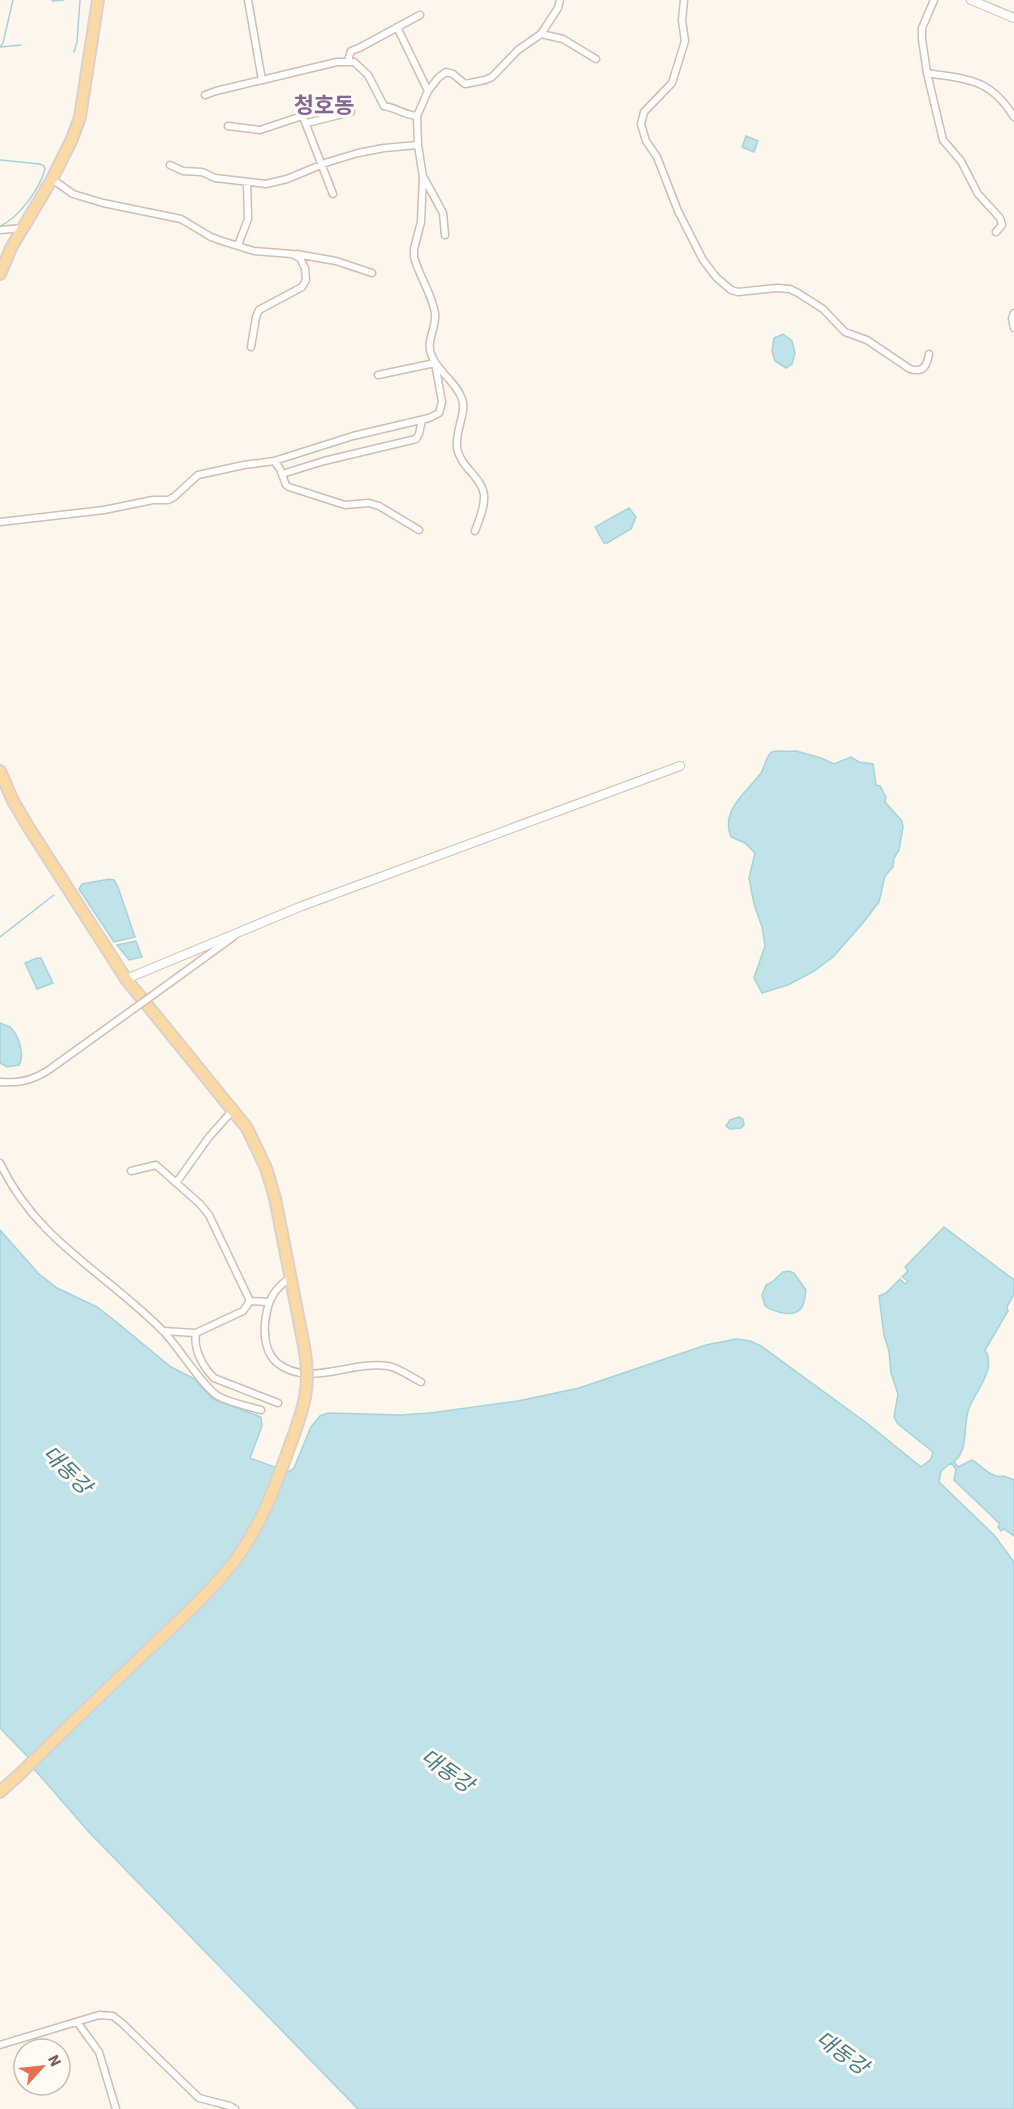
<svg xmlns="http://www.w3.org/2000/svg" width="1014" height="2109" font-family="'Source Sans 3','Noto Sans KR',sans-serif">
<style>
.water{fill:#bfe3e8;stroke:#a5d3da;stroke-width:1.5}
.lines{fill:none;stroke-linecap:round;stroke-linejoin:round}
.stream{stroke:#a5d3da;stroke-width:1.5}
.minor-casing{stroke:#d1beb0;stroke-width:9}
.tertiary-casing{stroke:#d1beb0;stroke-width:10}
.primary-casing{stroke:#dad1cd;stroke-width:14}
.minor{stroke:#fff;stroke-width:6}
.tertiary{stroke:#fff;stroke-width:8}
.primary{stroke:#fbd9a5;stroke-width:10}
.minor-bridge-casing{stroke:#d1beb0;stroke-width:9;stroke-linecap:butt}
.primary-bridge-casing{stroke:#dad1cd;stroke-width:14;stroke-linecap:butt}
.minor-bridge{stroke:#fff;stroke-width:6}
.primary-bridge{stroke:#fbd9a5;stroke-width:10}
.labels{text-anchor:middle;stroke-width:6;stroke-linejoin:round;paint-order:stroke}
.water-label{font-size:21px;font-style:italic;fill:#437c86;stroke:#fffaf3}
.quarter-label{font-size:22px;font-weight:bold;fill:#846695;stroke:#fffaf3}
</style>
<rect width="100%" height="100%" fill="#fdf6ec"/>
<!-- water -->
<path class="water" d="M746 136 758 141 754 152 742 147Z
M783 334 792 341 795 353 792 364 786 368 775 361 772 351 774 338Z
M629 508 636 517 631 529 607 543H604L595 527Z
M796 751 821 758 834 764 851 757 859 762 873 764 876 785 880 786 886 797 885 802 902 821 903 827 899 850 894 858 893 867 885 876 879 902 862 924 833 957 814 971 788 985 762 993 754 978 765 946 762 927 754 904 749 878 755 853 745 843 731 837C720 810 747 792 761 773 765 767 766 755 772 752 778 750 790 752 796 751Z
M110 879 114 880 118 887 135 937 114 942 79 889 82 884Z
M136 941 142 957 129 960 117 945Z
M37 958H41L53 983 37 989 25 963Z
M0 1023C1 1023 9 1027 10 1027 19 1035 25 1056 19 1065L7 1067 0 1063Z
M739 1117 743 1119 744 1125 741 1128 730 1129 726 1126 730 1120Z
M944 1227 1014 1280V1294L1007 1307 1008 1311 985 1350C989 1356 989 1361 988 1369 985 1382 974 1395 969 1408 962 1428 970 1447 954 1462L958 1467 972 1460C982 1466 992 1479 1004 1476L1014 1480V1536L1004 1529 1001 1531 998 1527 1000 1524 954 1480 956 1469 951 1463 941 1471 939 1482 994 1535 1014 1562V2109H358L88 1831 35 1770 28 1757 0 1728V1230L38 1273 57 1288 97 1307 114 1320 171 1367 193 1378 213 1399 261 1417 262 1426 250 1458 288 1472 294 1468 311 1427 320 1416 328 1413 400 1415 430 1413 518 1401 579 1388 706 1345 736 1339 750 1341 761 1346 868 1424 921 1467 931 1459 933 1452 898 1424 894 1417 898 1394 891 1373 889 1351 884 1335 879 1296 886 1293 900 1279 905 1284 908 1281 902 1277 908 1271 905 1267Z
M789 1271 794 1273 806 1290C805 1294 805 1301 803 1305 797 1320 774 1312 765 1306L762 1295 766 1285 772 1282 783 1272Z"/>
<g class="lines">
<!-- stream -->
<path class="stream" d="M52 1 64 0
M0 47 3 43 13 0
M1 47 21 45
M74 52 77 42 80 0
M0 160 40 164 44 166 45 169C40 188 19 218 0 226
M0 937 54 895"/>
<!-- minor casing -->
<g class="minor-casing">
<path id="minor" d="M248 0 262 80 337 62H354L368 75 384 106C397 108 404 115 417 116
M684 0 682 21 685 41 672 83 644 112 641 124 646 141 657 157 678 211 703 260 716 277 731 290 738 292 777 288 790 289 798 293 823 309 845 332 867 340 910 369C923 373 927 366 929 354
M934 0 922 28V39L927 73 943 140 961 161 978 194 1000 218 1002 225 996 232
M397 27 428 91
M541 34 563 39 596 59
M348 61 351 51 359 48 420 15
M927 73C969 80 990 78 1014 117
M205 95 216 91 262 80
M307 123 351 112
M228 126 260 130 299 117H303L333 194
M170 165 183 171 202 172 215 178 266 184 287 179 328 162 358 153 384 148 418 145
M424 178 443 213 445 235
M52 179 73 194 103 203 181 219 211 237 222 241 254 251 292 254 300 258 305 268 306 280 302 287 259 310 256 317 251 347
M0 230 23 228
M238 245 248 219 247 182
M296 254 336 261 372 273
M1014 313 1012 319 1014 328
M274 461 353 436 429 418 439 413 442 402 435 363 378 375
M282 474 324 461 416 439 419 434 422 420
M0 522 104 510 153 500H168L174 497 198 475 244 465 274 461 280 469 286 485 289 487 345 505 369 503 379 506 419 530
M475 531C479 520 485 507 484 495 482 477 460 467 457 448 455 430 467 412 462 399 456 381 437 372 431 354 426 340 437 327 435 313 432 294 419 276 414 257V249L421 222 423 177 418 145 417 116 428 91 438 78 446 72 453 74 465 84 485 80 492 77 518 50 541 34 558 8 560 0
M164 987 233 937
M0 1082C23 1084 39 1078 57 1064
M0 1163C37 1242 107 1273 165 1333 179 1348 203 1387 218 1396 230 1403 248 1406 261 1410
M131 1171 156 1165 200 1204 209 1215 250 1301 243 1311 196 1333 163 1331
M176 1183 209 1137 233 1110
M290 1278C272 1290 267 1303 265 1324 264 1337 266 1352 276 1362 308 1389 351 1360 388 1366 399 1368 411 1377 421 1382
M250 1301 268 1302
M196 1333C193 1349 203 1367 214 1378L278 1403
M77 2022 99 2052 116 2109
M0 2045 99 2015 113 2016 123 2024 199 2098 230 2106 235 2109"/>
</g>
<!-- tertiary casing -->
<g class="tertiary-casing">
<path id="tertiary" d="M971 0 1014 18
M126 979 302 906 680 766"/>
</g>
<!-- primary casing -->
<g class="primary-casing">
<path id="primary" d="M0 274 11 248 52 179 72 139 80 117 98 0
M0 771 13 801 29 828 126 979 247 1128 266 1168 275 1198 304 1346
M0 1792 22 1772"/>
</g>
<!-- minor -->
<use href="#minor" class="minor"/>
<!-- tertiary -->
<use href="#tertiary" class="tertiary"/>
<!-- primary -->
<use href="#primary" class="primary"/>
<!-- minor-bridge casing -->
<g class="minor-bridge-casing">
<path id="minor-bridge" d="M57 1064 164 987"/>
</g>
<!-- primary-bridge casing -->
<g class="primary-bridge-casing">
<path id="primary-bridge" d="M22 1772C63 1731 105 1691 147 1651 176 1623 208 1595 233 1563 259 1529 275 1488 289 1448 303 1410 312 1388 304 1346"/>
</g>
<!-- minor-bridge -->
<use href="#minor-bridge" class="minor-bridge"/>
<!-- primary-bridge -->
<use href="#primary-bridge" class="primary-bridge"/>
</g>
<g class="labels">
<!-- water labels -->
<g class="water-label">
<text transform="translate(67 1470) rotate(45)" y="7">대동강</text>
<text transform="translate(447 1771) rotate(35)" y="7">대동강</text>
<text transform="translate(842 2053) rotate(36)" y="7">대동강</text>
</g>
<!-- quarter labels -->
<g class="quarter-label">
<text x="324" y="113">청호동</text>
</g>
</g>
<!-- north arrow -->
<g transform="translate(42 2067) rotate(63)"><circle r="28" fill="#fffaf3" stroke="#cabbb1" stroke-width="1.5"/>
<path d="M0-4.5L10 22L0 15L-10 22Z" fill="#e76f51"/>
<text y="-9" font-size="16" font-weight="bold" text-anchor="middle" fill="#7a5c4d">N</text>
</g>
</svg>
